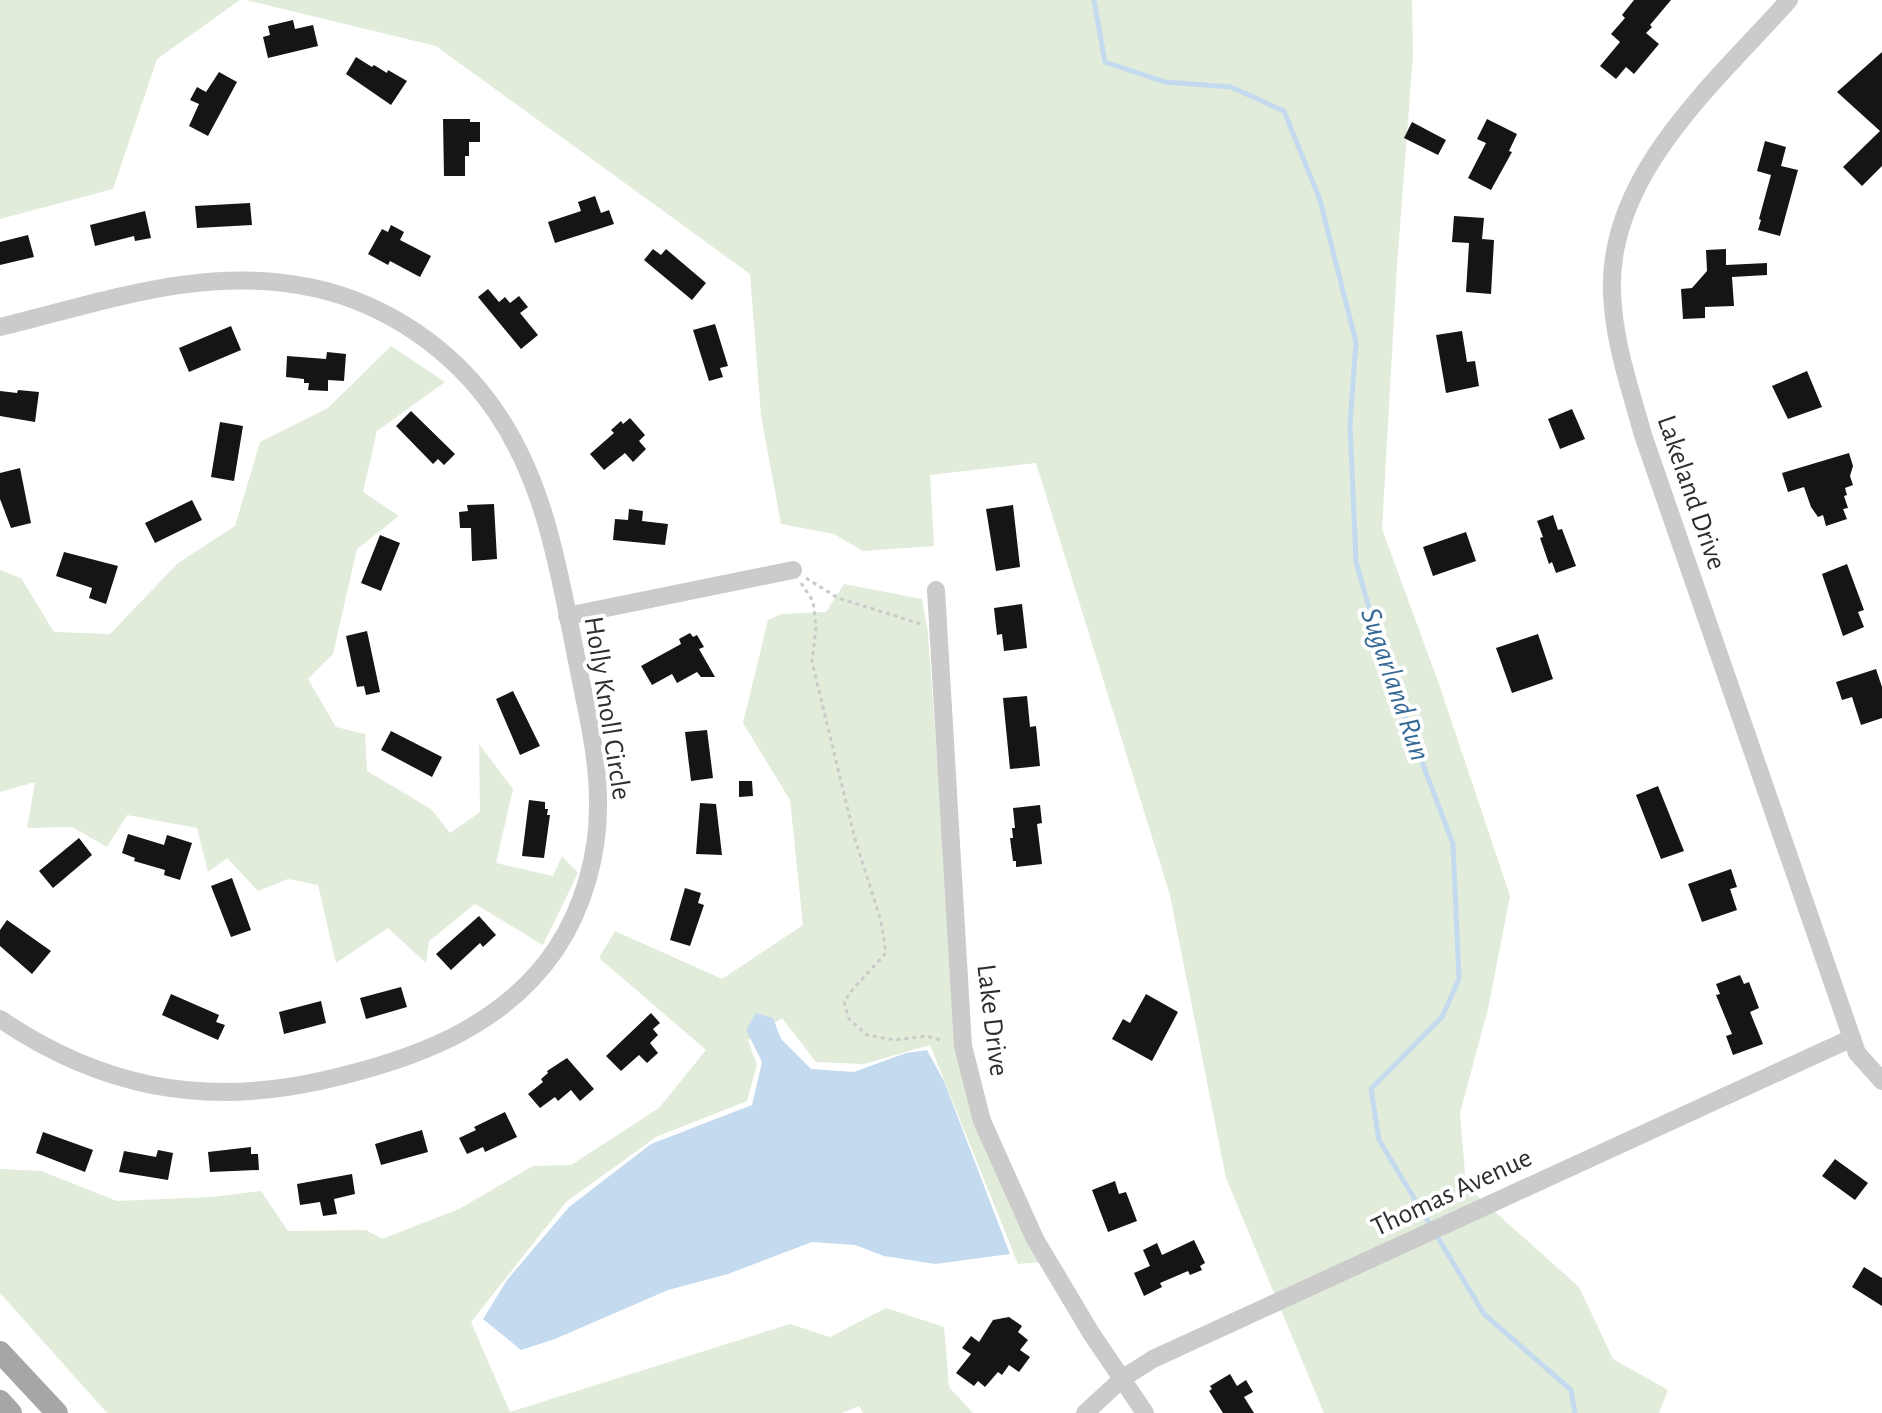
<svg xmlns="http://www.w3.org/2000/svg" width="1882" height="1413" font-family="'Alegreya Sans',sans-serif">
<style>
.green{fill:#e2ecda}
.water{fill:#c4daee}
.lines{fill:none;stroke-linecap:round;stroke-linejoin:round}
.stream{stroke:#c4daee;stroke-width:5}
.building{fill:#151515}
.path{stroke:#cbcbcb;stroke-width:3;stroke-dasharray:4 4;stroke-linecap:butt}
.minor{stroke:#cbcbcb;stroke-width:18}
.major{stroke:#a6a6a6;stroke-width:22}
.labels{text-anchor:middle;stroke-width:8;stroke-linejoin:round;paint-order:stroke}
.street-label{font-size:28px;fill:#2e2e2e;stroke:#fff}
.water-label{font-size:30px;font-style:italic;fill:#356996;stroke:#fff}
</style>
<rect width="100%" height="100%" fill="#fff"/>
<!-- green -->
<path class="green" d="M0 0H240L157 59 113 189 0 219Z
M246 0H1412L1413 55 1397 266 1382 529 1439 684 1510 896 1488 1009 1460 1113 1466 1186 1579 1287 1613 1359 1668 1390 1659 1413H1324L1226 1178 1170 895 1036 463 930 475 934 546 863 551 834 534 781 524 761 415 750 274 436 46Z
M391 346 445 382 377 431 363 492 399 516 357 549 333 654 308 679 336 727 365 734 367 771 431 809 450 833 480 812 479 744 513 789 496 863 553 876 562 856 578 873 543 945 475 904 429 941 426 963 388 928 336 963 318 885 288 879 258 891 227 858 208 872 197 828 127 815 107 847 72 827 27 828 35 782 0 792V570L21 578 54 632 110 634 178 563 235 526 260 442 328 408Z
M844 584 922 599 928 633 958 1051 1040 1262 1018 1264 930 1045 864 1064 816 1062 782 1018 748 1040 757 1065 747 1101 656 1137 566 1202 471 1322 510 1412 790 1324 830 1337 886 1308 944 1327 949 1387 973 1413H863L859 1406 842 1413H107L0 1293V1169L41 1171 117 1201 212 1197 261 1191 288 1231 366 1230 382 1239 459 1209 533 1166 571 1165 659 1108 706 1050 599 958 615 931 722 979 803 925 790 800 743 723 768 620 781 614 826 612Z"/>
<!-- water -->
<path class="water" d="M756 1013 773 1018 781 1039 811 1069 854 1072 906 1053 927 1050 944 1081 1010 1254 935 1264 884 1256 855 1245 812 1242 728 1274 668 1290 555 1339 521 1350 483 1319 507 1280 569 1207 651 1144 752 1105 762 1062 746 1030Z"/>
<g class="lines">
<!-- stream -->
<path class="stream" d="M1094 0 1105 62 1165 82 1231 87 1284 111 1320 200 1356 342 1350 424 1356 562 1386 667 1453 844 1459 979 1442 1017 1371 1089 1379 1140 1484 1314 1571 1390 1575 1413"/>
</g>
<!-- building -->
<path class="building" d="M1634 0H1671L1650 25 1652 27 1646 33 1659 44 1634 74 1626 67 1616 79 1600 66 1620 42 1611 34 1625 18 1622 15Z
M293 20 295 29 313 25 318 46 268 58 263 37 270 35 268 26Z
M1882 52V166L1862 186 1843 167 1880 131 1837 92Z
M356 57 372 67 374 65 387 73 388 70 407 81 391 105 346 74Z
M219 72 237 82 208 136 189 126 199 104 190 100 197 87 206 92Z
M443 119H470V122H480V142H469V156H465V176H444Z
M1487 119 1517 134 1509 151 1512 152 1491 190 1468 178 1486 143 1477 139Z
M1412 122 1446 140 1438 155 1404 138Z
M1765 141 1786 147 1781 166 1798 170 1780 236 1758 230 1761 220 1759 219 1771 175 1757 171Z
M595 196 601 213 609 210 614 224 555 243 548 222 581 211 578 202Z
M250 203 252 225 197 228 195 206Z
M145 211 151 238 135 241 134 236 95 246 90 225Z
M1454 216 1484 218 1482 239 1494 240 1491 294 1466 292 1469 243 1452 242Z
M391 225 404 232 400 240 431 256 420 277 390 261 388 265 368 254 382 229 388 232Z
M28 235 34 257 0 265V242Z
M653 249 661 255 666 249 706 283 692 300 644 260Z
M1726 249V265L1767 263V275L1732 277 1734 306 1705 307V318L1683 319 1681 289 1692 288 1707 271 1706 250Z
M488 289 499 302 505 297 510 303 519 296 528 307 520 313 538 335 521 349 478 297Z
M715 324 728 366 720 368 723 377 709 381 693 330Z
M231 326 241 350 189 372 179 348Z
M1462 331 1467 362 1475 361 1479 386 1446 393 1436 335Z
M327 352 346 354 344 381 328 380V391L308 390 309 383H304V379L286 377 287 356 326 359Z
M1807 371 1822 407 1788 419 1772 386Z
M18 390 39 392 35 422 0 416V391L17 393Z
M1572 409 1585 439 1560 449 1548 419Z
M411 411 455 454 444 465 438 459 433 464 396 426Z
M630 418 645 435 639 441 646 449 633 462 625 453 604 470 590 454 614 433 611 430 621 421 623 424Z
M220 422 243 426 234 481 211 477Z
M1849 453 1853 466 1850 476 1853 485 1845 488 1847 495 1844 496 1848 508 1843 509 1847 519 1826 526 1823 515 1818 517 1811 507 1804 487 1788 492 1782 473Z
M20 468 31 523 11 528 0 499V473Z
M192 500 202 520 155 543 145 523Z
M494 504 497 559 472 561 471 528H460L459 512 468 511 467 505Z
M1013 505 1020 567 996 571 986 509Z
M629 509 643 511 642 521 668 524 665 545 613 540 615 519 628 520Z
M1553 515 1558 530 1562 529 1576 566 1556 573 1552 562 1549 564 1540 538 1543 537 1537 521Z
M1466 532 1476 561 1433 576 1423 547Z
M380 535 400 543 381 591 361 583Z
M64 552 118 566 106 604 89 598 92 588 56 576Z
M1847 564 1864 610 1858 612 1864 627 1843 636 1822 574Z
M1022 604 1027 648 1004 651 1002 634 997 635 994 608Z
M367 631 380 692 366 695 364 686 357 687 346 636Z
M690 633 693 637 697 635 704 647 699 649 715 677H701L697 672 677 683 672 674 652 685 641 666 681 644 679 639Z
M1538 634 1553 679 1512 693 1496 648Z
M1876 669 1882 687V718L1861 725 1852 697 1842 700 1836 682Z
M513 691 540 746 520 755 496 699Z
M1027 696 1030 727 1036 726 1040 766 1010 769 1003 698Z
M707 730 713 778 691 781 685 732Z
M391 731 442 757 432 777 381 750Z
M739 781H752L753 796 739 797Z
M1658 786 1684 851 1661 859 1636 795Z
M529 800 545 802V809H548L547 815H550L544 858 522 856Z
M700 803 716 804 722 855 696 854Z
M1040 805 1042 823 1037 824 1042 864 1016 867V861H1013L1010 838H1013L1012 828H1015L1013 808Z
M128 834 164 845 167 835 192 843 180 880 164 875 165 870 134 861 135 858 122 853Z
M79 838 92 855 53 888 39 871Z
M1731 869 1737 887 1730 889 1737 910 1702 922 1688 884Z
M232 878 251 930 231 937 211 886Z
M685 888 701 893 698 903 704 905 690 946 670 940Z
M479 916 496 935 483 947 480 943 451 970 436 954Z
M7 920 51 951 32 974 0 946V930Z
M1740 975 1744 984 1749 982 1759 1008 1750 1012 1763 1044 1733 1055 1726 1036 1732 1034 1716 995 1720 994 1716 984Z
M401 987 407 1007 366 1019 360 998Z
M171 994 219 1015 216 1022 225 1025 218 1040 162 1015Z
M1146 994 1178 1012 1152 1061 1112 1039 1123 1019 1130 1023Z
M321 1001 326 1023 284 1034 279 1012Z
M651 1013 660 1023 653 1029 658 1035 650 1043 658 1053 647 1063 639 1055 621 1071 606 1056Z
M567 1058 594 1089 580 1101 571 1090 558 1101 555 1097 540 1108 528 1094 543 1082 541 1079 548 1073 547 1071Z
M505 1112 517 1137 485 1152 483 1147 467 1154 459 1138 476 1130 474 1127Z
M422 1130 428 1152 381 1165 375 1144Z
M43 1132 93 1150 85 1172 36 1153Z
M251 1147V1154H258L259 1170 210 1172 208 1152Z
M158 1150 173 1153 168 1180 119 1172 124 1151 156 1157Z
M1835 1159 1868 1183 1855 1200 1822 1176Z
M352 1174 355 1194 334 1199 337 1214 323 1216 320 1202 300 1205 297 1184Z
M1115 1181 1119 1194 1126 1192 1137 1221 1108 1232 1092 1190Z
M1194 1240 1205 1263 1200 1266 1202 1270 1190 1275 1188 1271 1160 1283 1162 1287 1144 1296 1134 1273 1150 1266 1143 1250 1157 1243 1162 1255Z
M1864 1267 1882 1278V1306L1852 1287Z
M1009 1317 1022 1326 1018 1332 1028 1340 1020 1350 1030 1357 1019 1372 1009 1365 1002 1375 998 1372 985 1387 978 1381 974 1386 956 1373 971 1354 962 1348 971 1336 979 1342 993 1320Z
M1230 1374 1237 1386 1246 1380 1253 1392 1244 1397 1254 1413H1223L1209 1391 1212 1389 1210 1386Z"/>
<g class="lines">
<!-- path -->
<path class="path" d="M806 578 838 598 921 624
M801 583 813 601 816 627 812 662 855 839 881 921 886 953 853 989 844 1002 849 1019 867 1035 895 1040 926 1036 944 1041"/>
<!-- minor -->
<path class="minor" d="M1789 0C1716 82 1607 174 1612 293 1614 343 1630 388 1643 435L1857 1053 1882 1081
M0 327C104 302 206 264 314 288 387 304 454 350 496 412 546 485 559 572 576 656 585 704 598 753 598 802 599 852 584 907 556 949 502 1029 410 1061 320 1081 202 1107 100 1087 0 1019
M936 590 963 1046 982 1121 1035 1239 1091 1333 1145 1413
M567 616 793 570
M1085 1413 1123 1378 1153 1359 1852 1038"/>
<!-- major -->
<path class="major" d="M0 1352 57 1413
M0 1401 11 1413"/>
</g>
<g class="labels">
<!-- street labels -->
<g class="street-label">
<text transform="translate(1693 492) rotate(71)" y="10">Lakeland Drive</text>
<text transform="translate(609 708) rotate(81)" y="10">Holly Knoll Circle</text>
<text transform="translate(994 1020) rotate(83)" y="10">Lake Drive</text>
<text transform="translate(1451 1191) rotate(-25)" y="10">Thomas Avenue</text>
</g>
<!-- water labels -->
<g class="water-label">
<text transform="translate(1396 684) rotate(71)" y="10">Sugarland Run</text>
</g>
</g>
</svg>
